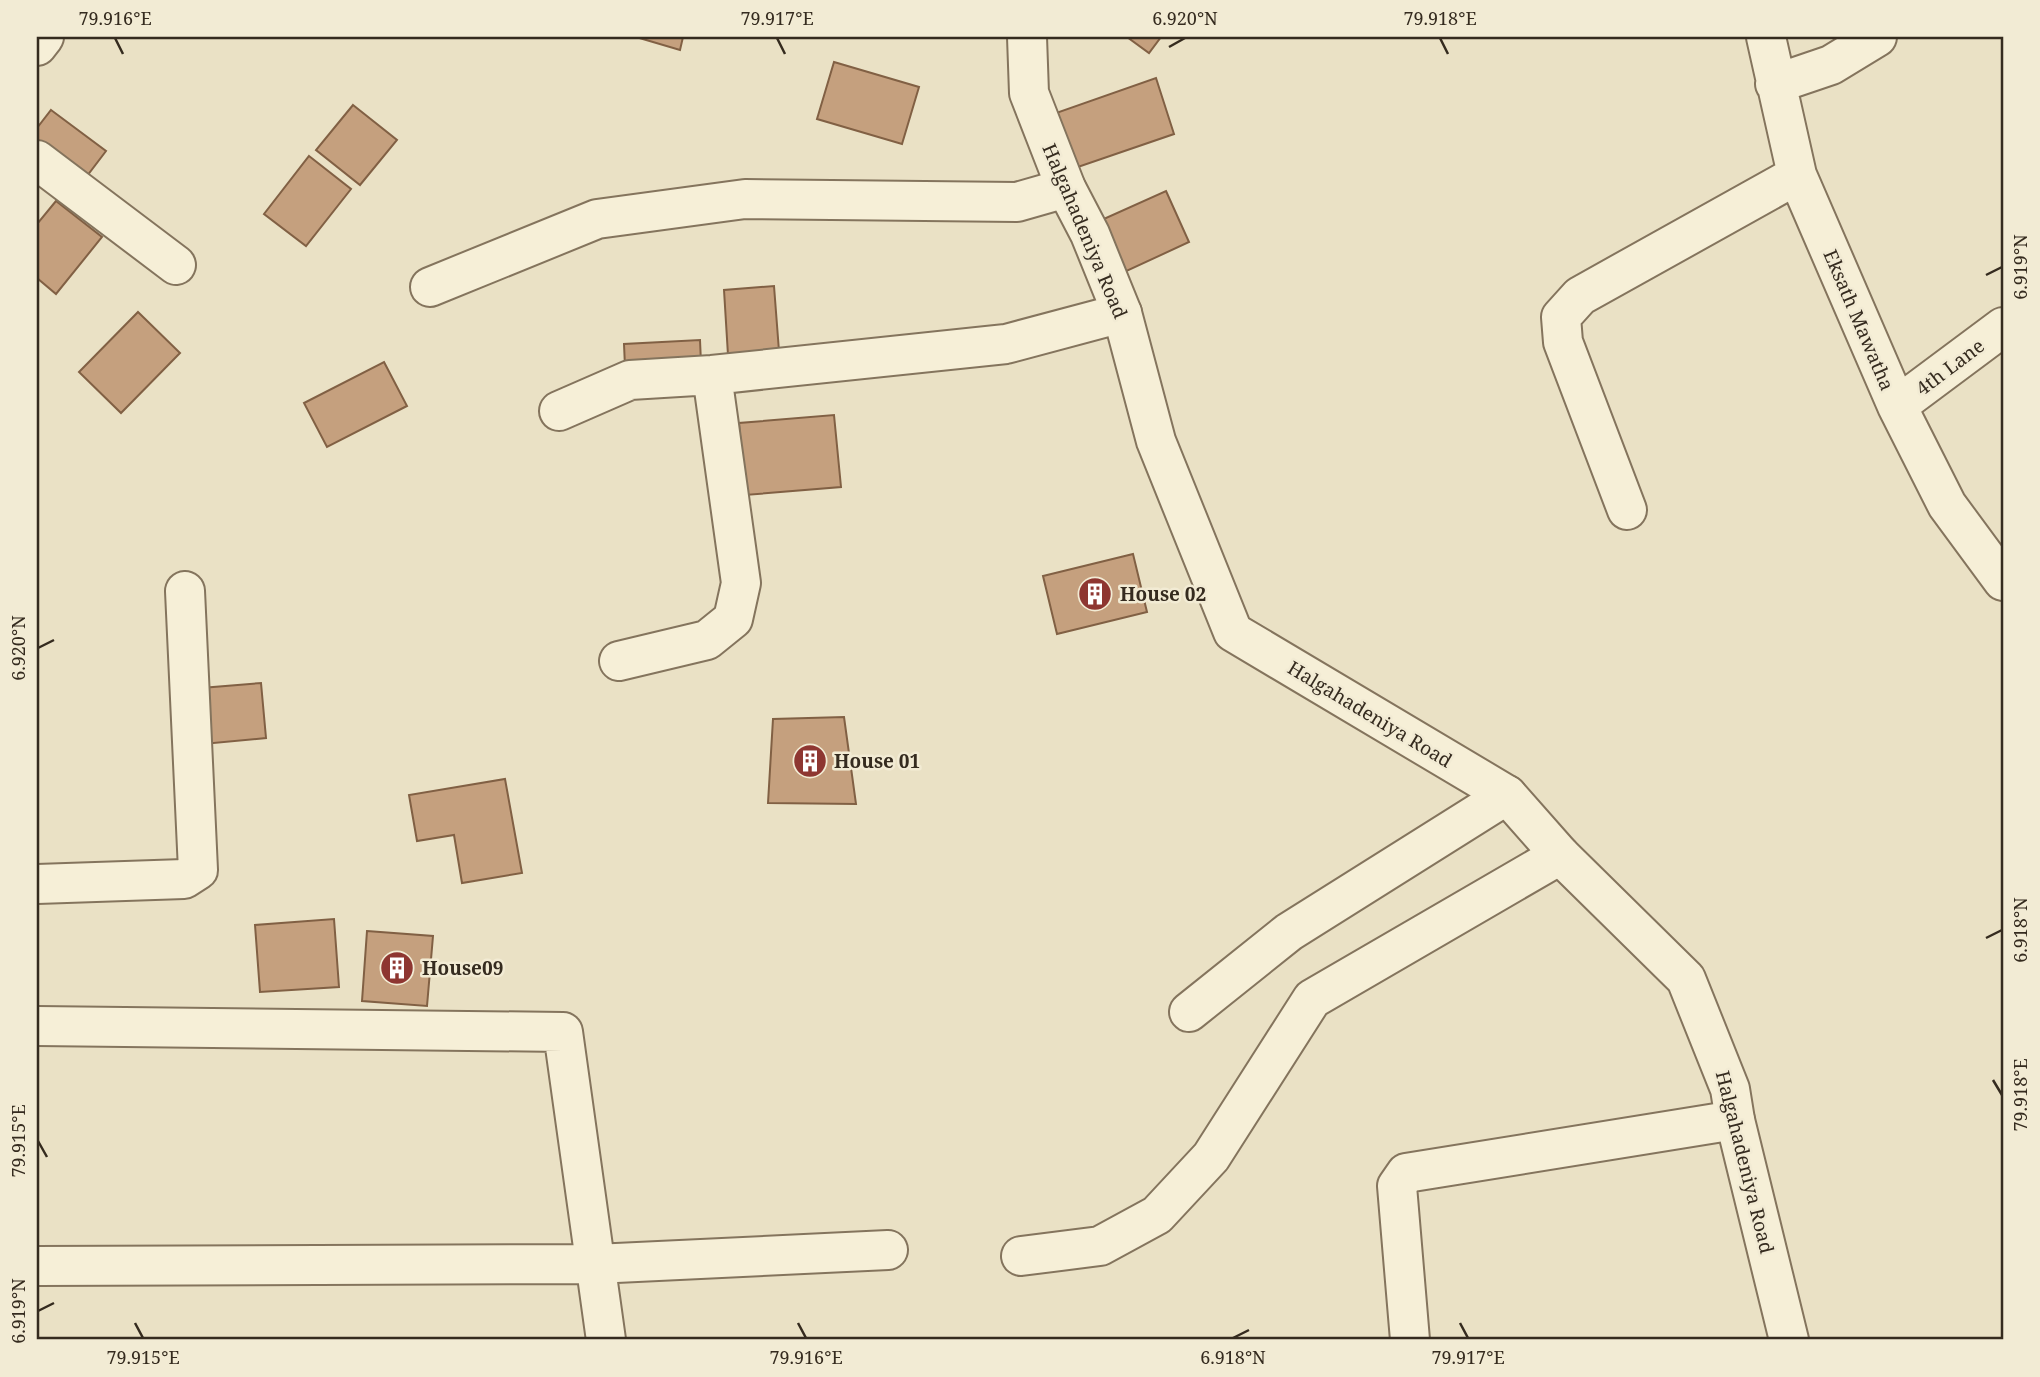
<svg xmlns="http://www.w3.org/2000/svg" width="2040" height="1377" font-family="'Noto Serif',serif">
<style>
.building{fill:#c5a07e;stroke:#816044;stroke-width:2}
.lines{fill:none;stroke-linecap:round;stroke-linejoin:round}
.minor-casing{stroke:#84745d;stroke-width:42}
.tertiary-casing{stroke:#84745d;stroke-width:42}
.minor{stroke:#f6efd7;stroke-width:38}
.tertiary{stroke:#f6efd7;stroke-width:38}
.ticks{fill:none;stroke:#352b1f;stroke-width:2.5}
.labels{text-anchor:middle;stroke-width:5;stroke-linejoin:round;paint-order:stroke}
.street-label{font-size:19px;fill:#352b1f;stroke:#f2ebd4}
.poi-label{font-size:19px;font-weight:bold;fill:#352b1f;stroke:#f2ebd4;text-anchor:start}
.neatline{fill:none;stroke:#352b1f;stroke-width:2.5}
.ticks-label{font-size:18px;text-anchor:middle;fill:#352b1f}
</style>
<rect width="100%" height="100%" fill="#eae1c5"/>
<!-- building -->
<path class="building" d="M636 37H683L680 50Z
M1127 37H1161L1149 53Z
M834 62 919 87 902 144 817 119Z
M1156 78 1174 134 1075 168 1056 113Z
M353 105 397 140 360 185 316 150Z
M51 110 106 151 74 193 37 165V128Z
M309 156 351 189 306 246 264 214Z
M1166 191 1189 242 1120 274 1097 222Z
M56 201 102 237 56 294 37 278V224Z
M774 286 779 351 728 355 724 290Z
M138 312 180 353 121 413 79 372Z
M700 340 702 386 626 390 624 344Z
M384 362 407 406 327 447 304 403Z
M834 415 841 487 745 495 739 423Z
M1133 554 1147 612 1057 634 1043 576Z
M261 683 266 738 182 746 177 690Z
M844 717 856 804 768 803 773 719Z
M505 779 522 873 462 883 454 835 417 841 409 795Z
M334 919 339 987 260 992 255 925Z
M367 931 433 936 427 1006 362 1001Z"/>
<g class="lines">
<!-- minor casing -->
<g class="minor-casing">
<path id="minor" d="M1766 37 1797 175 1897 406 1947 505 2003 581
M1775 84 1831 65 1877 37
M37 160 176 265
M430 287 597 219 745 199 1017 202 1066 188
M1897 406 2003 327
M559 411 630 380 712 375 1006 344 1122 313
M1627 510 1563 342 1561 317 1580 296 1797 175
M619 661 707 640 733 619 741 583 712 375
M37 884 184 879 198 870 185 591
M1189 1012 1289 932 1507 795
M37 1026 563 1032 606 1340
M1021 1256 1100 1246 1157 1215 1211 1157 1312 999 1560 855
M37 1266 595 1264 888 1250
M1410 1340 1397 1186 1406 1173 1735 1120"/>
</g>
<!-- tertiary casing -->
<g class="tertiary-casing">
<path id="tertiary" d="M1027 37 1029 93 1066 188 1090 234 1122 313 1156 441 1233 632 1507 795 1560 855 1686 979 1730 1089 1735 1120 1789 1340
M37 46 44 37"/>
</g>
<!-- minor -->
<use href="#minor" class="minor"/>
<!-- tertiary -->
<use href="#tertiary" class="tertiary"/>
</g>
<!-- ticks -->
<path class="ticks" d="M115 38 123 54M777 38 785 54M1440 38 1448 54M1169 47 1185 38M1986 275 2002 267M38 648 54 640M1986 938 2002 930M1993 1080 2002 1095M38 1141 47 1157M38 1311 54 1303M135 1323 143 1338M798 1323 806 1338M1460 1323 1468 1338M1233 1338 1249 1330"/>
<!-- icons -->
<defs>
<g id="building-disc" transform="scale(1.75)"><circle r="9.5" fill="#8e3631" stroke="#f2ebd4"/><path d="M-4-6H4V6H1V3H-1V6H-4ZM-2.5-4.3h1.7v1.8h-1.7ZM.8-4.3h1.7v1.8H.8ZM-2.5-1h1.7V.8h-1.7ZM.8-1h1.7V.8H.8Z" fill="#fff"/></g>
</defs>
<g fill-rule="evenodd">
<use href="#building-disc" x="1095" y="594"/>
<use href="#building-disc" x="810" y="761"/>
<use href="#building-disc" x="397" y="968"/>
</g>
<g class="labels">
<!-- street labels -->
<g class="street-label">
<text transform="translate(1085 231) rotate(67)" y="7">Halgahadeniya Road</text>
<text transform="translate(1859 320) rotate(67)" y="7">Eksath Mawatha</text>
<text transform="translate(1950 367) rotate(-37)" y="7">4th Lane</text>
<text transform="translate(1370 714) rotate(31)" y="7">Halgahadeniya Road</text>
<text transform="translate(1745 1162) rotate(76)" y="7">Halgahadeniya Road</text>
</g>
<!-- poi labels -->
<g class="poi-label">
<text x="1120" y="601">House 02</text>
<text x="834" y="768">House 01</text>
<text x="422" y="975">House09</text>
</g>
</g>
<!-- border -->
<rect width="2040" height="1377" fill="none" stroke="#f2ebd4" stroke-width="77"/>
<rect x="38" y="38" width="1964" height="1300" class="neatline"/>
<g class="ticks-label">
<text x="115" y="25">79.916°E</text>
<text x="777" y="25">79.917°E</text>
<text x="1185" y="25">6.920°N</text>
<text x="1440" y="25">79.918°E</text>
<text transform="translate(2021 267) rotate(-90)" y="6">6.919°N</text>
<text transform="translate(19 648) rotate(-90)" y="6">6.920°N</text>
<text transform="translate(2021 930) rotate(-90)" y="6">6.918°N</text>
<text transform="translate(2021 1095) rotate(-90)" y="6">79.918°E</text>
<text transform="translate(19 1141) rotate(-90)" y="6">79.915°E</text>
<text transform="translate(19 1311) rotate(-90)" y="6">6.919°N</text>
<text x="143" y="1364">79.915°E</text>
<text x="806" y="1364">79.916°E</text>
<text x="1233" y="1364">6.918°N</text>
<text x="1468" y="1364">79.917°E</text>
</g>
</svg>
